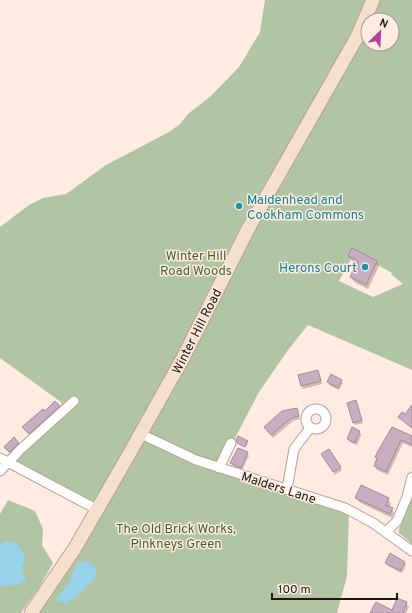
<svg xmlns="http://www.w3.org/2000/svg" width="412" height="613" font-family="Overpass,sans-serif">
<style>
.green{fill:#b1c4a3;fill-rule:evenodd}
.water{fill:#96d2e9}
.shadow{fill:#0003}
.building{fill:#c8aec0;stroke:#a48a9c}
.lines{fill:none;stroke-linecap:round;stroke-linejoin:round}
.street-casing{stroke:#bca091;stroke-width:11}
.secondary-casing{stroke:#bca091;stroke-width:15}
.street{stroke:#fff;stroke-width:9}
.secondary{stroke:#f5e0ce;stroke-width:13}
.culture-dot{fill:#0f9aa8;stroke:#feebe2;stroke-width:1.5}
.labels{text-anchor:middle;stroke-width:3;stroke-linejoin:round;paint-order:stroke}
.culture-label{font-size:13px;fill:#0d838f;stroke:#feebe2;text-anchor:start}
.park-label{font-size:13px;fill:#436222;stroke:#feebe2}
.street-label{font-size:13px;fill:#201610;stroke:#feebe2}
</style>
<rect width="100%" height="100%" fill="#feebe2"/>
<!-- green -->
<path class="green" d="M265 0H412V370L308 325 288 350 259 392 220 467 144 439 95 501 89 502 18 464 7 456 62 409 61 402 0 358V227L29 205 43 198 66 194 106 165 169 132 180 124 188 114 211 96 239 67 260 32ZM368 20H392V44H368ZM355 252 392 273 391 274 403 284 373 297 339 281Z
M143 440 220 469 349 511 347 576 337 613H35Z
M412 495V544L398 532Z
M8 500 35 511 43 529 42 545 53 563 40 586 21 613H0V514Z"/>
<!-- water -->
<path class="water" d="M5 541 15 542 24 554 25 559 22 567 23 575 27 579 18 585 0 586V544Z
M87 561 96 568V577L74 599 66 604 55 600 68 585 77 564Z"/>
<!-- shadow -->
<path class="shadow" d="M349 256 377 262 379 266 368 289 354 282 351 277 358 263 352 261Z
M318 371 322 384 303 389 299 376Z
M341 381 343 383 339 390 329 385 328 382Z
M356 401 363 423 355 425 354 422Z
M59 406 61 409 31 436 25 430 45 412Z
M412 408V429L399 417 405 415Z
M297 409 300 419 293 421 273 438 267 430Z
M392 428 412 437V447L403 443 388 475 377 470 375 466 377 460 376 457Z
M360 432 361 435 357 445 350 442 348 439Z
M18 444 20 446 11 454 7 450Z
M329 450 342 470 335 475 322 454Z
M247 453 249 456 242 470 233 466 232 463Z
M356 497 388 499 391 504 389 507 392 509 394 513 392 518 359 502Z
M405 562 406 565 402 573 388 566 386 563Z
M406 603 409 607 406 613H373L393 611Z"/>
<!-- building -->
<path class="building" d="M352 248 377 261 366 285 350 277 358 261 348 256Z
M318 370 321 381 301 386 298 375Z
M331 374 342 380 338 388 327 382Z
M356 400 362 420 353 423 347 403Z
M55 401 60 406 29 434 22 427 43 409 45 411Z
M412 405V428L398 417 402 412 405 414Z
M297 408 299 416 291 418 271 435 264 427 282 411Z
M352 427 360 431 355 443 347 439Z
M392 427 412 436V445L401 440 386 472 374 466 377 458 375 457 378 451Z
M238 436 248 441 245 447 237 443 236 440Z
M14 437 19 443 9 452 4 447Z
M238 448 248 452 241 468 230 463Z
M329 449 341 467 333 472 321 454Z
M361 485 389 498 386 505 393 508 390 514 355 498Z
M390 553 405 562 400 571 385 563Z
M397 598 407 602 403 613H370L376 602 392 610Z"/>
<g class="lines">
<!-- street casing -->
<g class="street-casing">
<path id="street" d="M306 419a10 10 0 1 1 20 0a10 10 0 1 1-20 0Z
M141 434 196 460 345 508 373 523 412 551
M0 458 98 510
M219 468 231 443
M0 471 21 449 74 401
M287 489 294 449 310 428
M386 532 397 521 407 497 412 477"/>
</g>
<!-- secondary casing -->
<g class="secondary-casing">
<path id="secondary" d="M31 613 75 548 128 456 183 358 248 229 357 37 373 0"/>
</g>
<!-- street -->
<use href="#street" class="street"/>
<!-- secondary -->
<use href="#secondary" class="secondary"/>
</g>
<!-- markers -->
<g class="culture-dot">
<circle cx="239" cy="206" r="4"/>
<circle cx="365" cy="267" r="4"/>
</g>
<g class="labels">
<!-- culture labels -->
<g class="culture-label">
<text x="247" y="204">Maidenhead and<tspan x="247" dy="15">Cookham Commons</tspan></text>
<text x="357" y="272" text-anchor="end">Herons Court</text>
</g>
<!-- park labels -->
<g class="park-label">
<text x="196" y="260">Winter Hill<tspan x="196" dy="15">Road Woods</tspan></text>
<text x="176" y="533">The Old Brick Works,<tspan x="176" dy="15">Pinkneys Green</tspan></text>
</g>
<!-- street labels -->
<g class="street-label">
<text transform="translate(196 331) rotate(-63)" y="5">Winter Hill Road</text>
<text transform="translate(279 487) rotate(18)" y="5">Malders Lane</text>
</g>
</g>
<!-- north arrow -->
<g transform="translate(380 32) rotate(24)"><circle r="19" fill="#feebe2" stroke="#a5968e"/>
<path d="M0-3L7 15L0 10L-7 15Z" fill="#b44097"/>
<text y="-6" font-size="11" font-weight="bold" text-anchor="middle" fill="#201610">N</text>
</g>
<!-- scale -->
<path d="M272 593v6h125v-6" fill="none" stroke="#201610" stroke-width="2"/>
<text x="278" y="593" font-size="12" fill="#201610" stroke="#feebe2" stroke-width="3" paint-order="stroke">100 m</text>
</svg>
